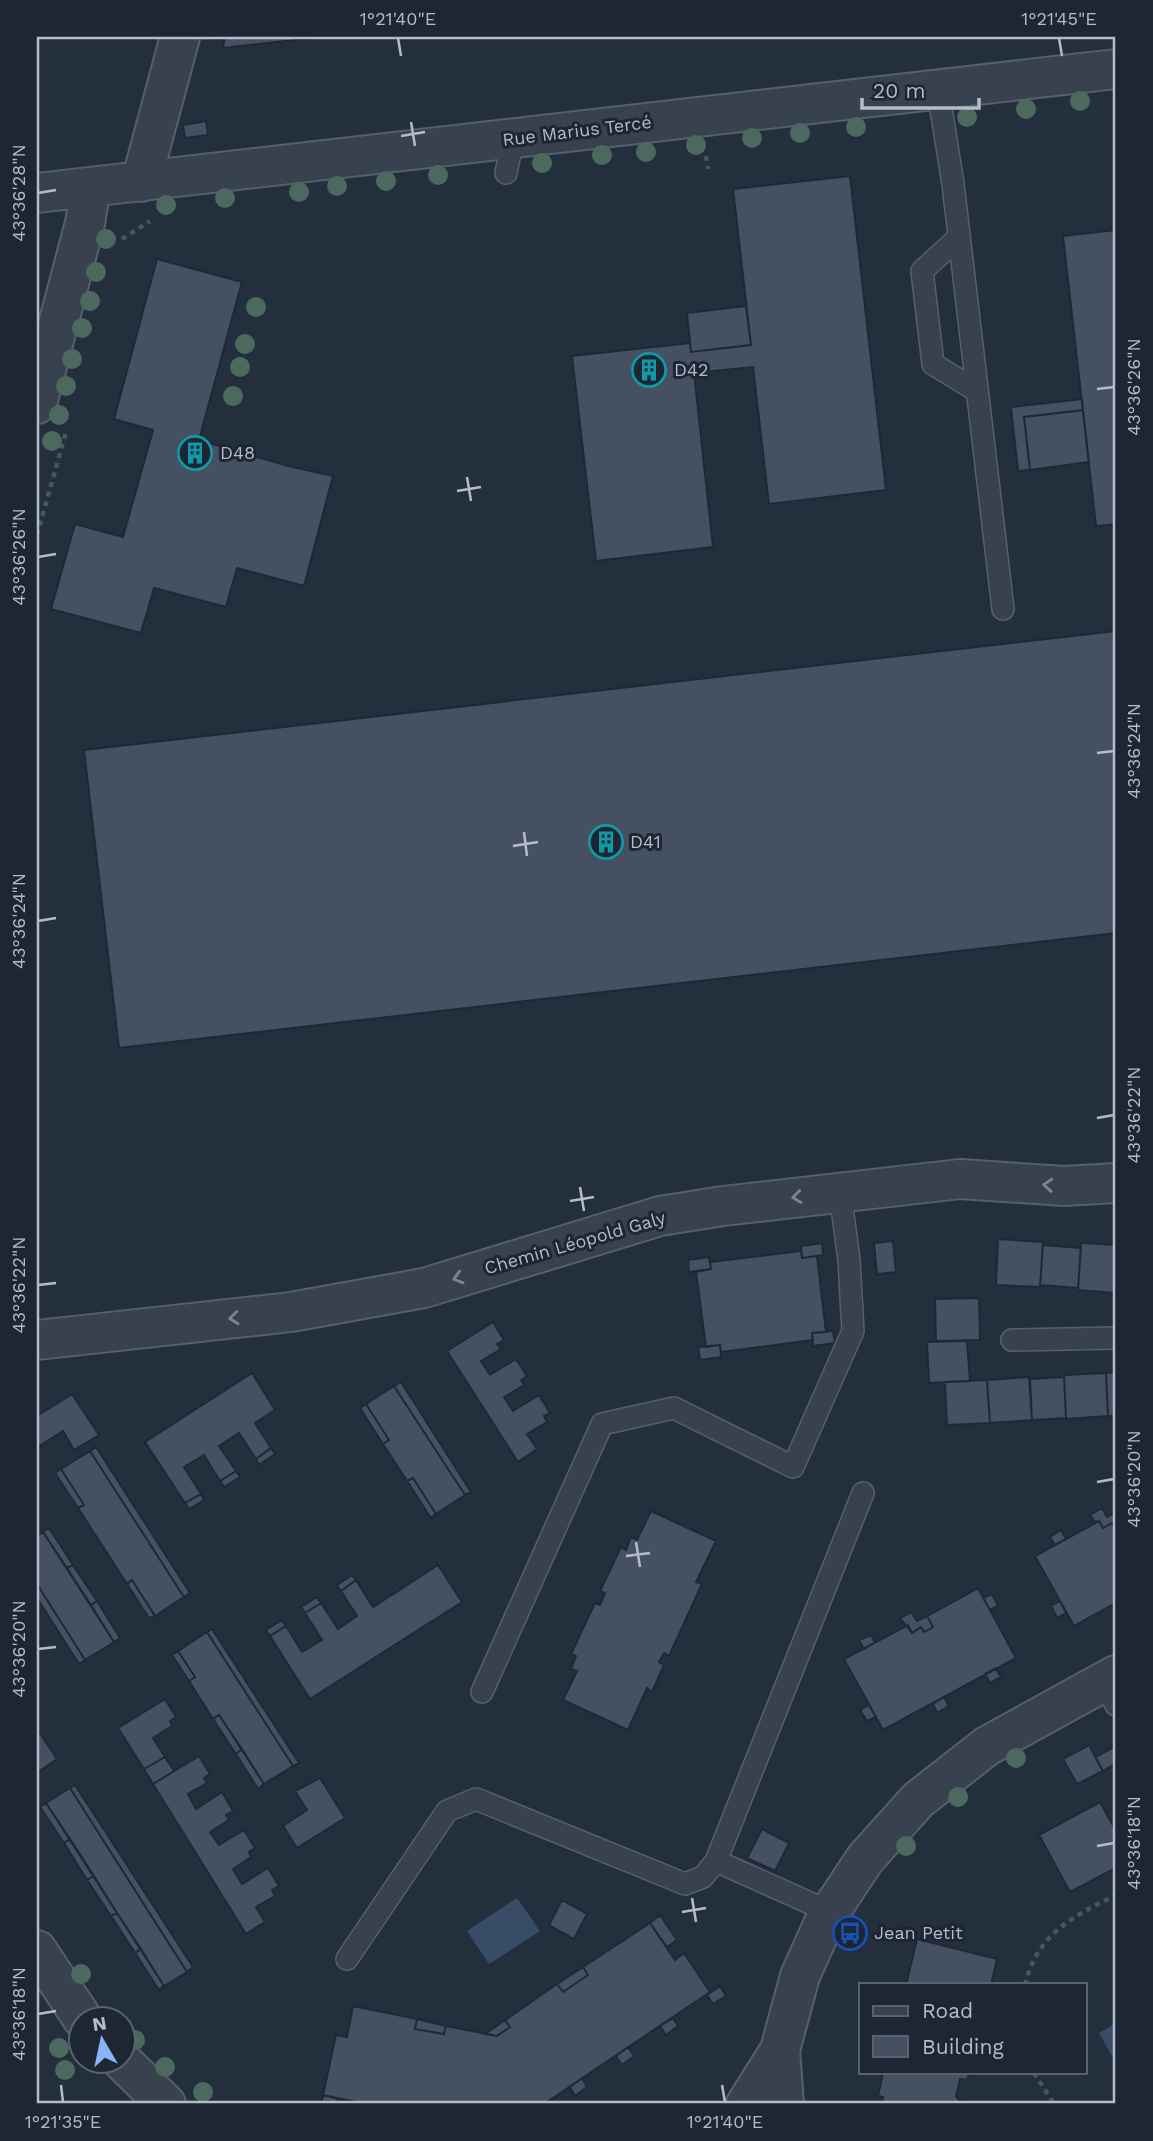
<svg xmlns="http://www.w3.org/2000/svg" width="1153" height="2141" font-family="'Work Sans',sans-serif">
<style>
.water{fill:#394c67}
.building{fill:#455162;stroke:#1f2835;stroke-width:2}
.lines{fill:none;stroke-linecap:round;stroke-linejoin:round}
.service-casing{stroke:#565f6c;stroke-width:24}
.minor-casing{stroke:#565f6c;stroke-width:42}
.path{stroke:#44595c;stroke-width:4.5;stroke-dasharray:5 5;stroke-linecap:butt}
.service{stroke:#38414e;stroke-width:21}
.minor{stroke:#38414e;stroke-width:38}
.tree{fill:#4b6a5d}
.oneway{stroke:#7c8592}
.ticks{fill:none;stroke:#b4bcc9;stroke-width:2.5}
.labels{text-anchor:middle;stroke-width:6;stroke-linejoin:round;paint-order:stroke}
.street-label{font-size:18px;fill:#b4bcc9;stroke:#1d2633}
.poi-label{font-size:18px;fill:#b4bcc9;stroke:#1d2633;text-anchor:start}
.neatline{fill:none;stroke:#b4bcc9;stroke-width:2.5}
.ticks-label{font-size:18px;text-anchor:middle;fill:#b4bcc9}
</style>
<rect width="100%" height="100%" fill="#242f3e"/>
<!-- water -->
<path class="water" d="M517 1898 540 1931 489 1964 467 1931Z
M1116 2023V2063L1099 2033Z"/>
<!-- building -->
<path class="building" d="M225 37H322L223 48Z
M206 121 208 135 185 138 183 125Z
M850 176 886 490 769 504 753 367 694 373 713 547 596 561 572 356 690 343 691 352 751 345 733 189Z
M1116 230V524L1096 526 1063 236Z
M157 259 242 282 199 440 288 466 333 476 304 586 237 568 226 607 154 588 141 633 51 609 75 524 123 537 153 430 114 419Z
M746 306 751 345 691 352 687 313Z
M1082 399 1083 410 1024 417 1030 470 1018 471 1011 407Z
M1083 410 1089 462 1030 470 1024 417Z
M1116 631V933L119 1048 84 750Z
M998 1239 1043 1242 1040 1287 996 1285Z
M893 1241 896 1272 877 1274 874 1243Z
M822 1243 823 1255 802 1258 801 1246Z
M1081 1243 1116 1245V1293L1078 1290Z
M1043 1245 1081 1248 1078 1288 1040 1285Z
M801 1251 802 1258 817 1256 826 1332 812 1333 813 1340 721 1352 720 1345 706 1347 696 1272 711 1269 710 1262Z
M709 1257 711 1269 689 1272 688 1260Z
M979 1298 980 1340 936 1341 935 1299Z
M493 1322 504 1340 497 1344 501 1349 481 1361 490 1375 516 1359 527 1376 521 1380 524 1385 504 1397 513 1411 539 1395 550 1413 544 1416 547 1422 527 1434 537 1449 518 1462 447 1351Z
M833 1331 835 1343 813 1346 812 1333Z
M967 1341 970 1381 929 1383 927 1342Z
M720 1345 721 1357 700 1360 698 1347Z
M1116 1372V1416H1108L1106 1373Z
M252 1373 275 1410 255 1423 271 1448 256 1459 239 1433 219 1446 236 1471 220 1481 204 1455 184 1467 201 1494 185 1503 145 1442Z
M1106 1373 1108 1416 1066 1419 1064 1375Z
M1029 1377 1032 1420 990 1423 987 1380Z
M1064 1377 1066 1418 1032 1420 1030 1379Z
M987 1380 990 1423 947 1425 945 1382Z
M401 1382 471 1492 465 1495 394 1386Z
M394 1386 465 1495 436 1514 413 1478 407 1481 383 1444 389 1440 366 1404Z
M72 1394 99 1435 74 1450 63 1431 38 1447 37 1416Z
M366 1404 389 1440 383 1444 360 1408Z
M96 1447 190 1593 184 1597 90 1451Z
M271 1448 275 1454 259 1465 256 1459Z
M90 1451 184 1597 155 1616 132 1580 127 1584 78 1508 84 1505 61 1469Z
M61 1469 84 1505 78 1508 55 1473Z
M236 1471 240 1477 224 1487 220 1481Z
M413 1478 436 1514 431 1518 407 1481Z
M201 1494 204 1500 189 1509 185 1503Z
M1102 1508 1107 1517 1116 1512V1527L1112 1523 1103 1528 1099 1521 1095 1522 1090 1515Z
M651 1511 716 1541 696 1582 702 1584 669 1656 664 1653 659 1662 664 1665 652 1692 647 1688 628 1730 563 1700 577 1671 571 1669 576 1656 571 1654 595 1603 600 1605 605 1593 600 1591 621 1547 626 1550 631 1537 637 1540Z
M1099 1521 1103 1528 1112 1523 1116 1527V1603L1074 1626 1035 1556Z
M49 1528 73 1565 67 1568 43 1532Z
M1061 1530 1066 1539 1055 1545 1050 1537Z
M43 1532 114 1642 85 1660 37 1584V1536Z
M73 1565 97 1601 91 1605 67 1568Z
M438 1565 462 1602 310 1699 270 1636 286 1626 302 1652 322 1640 305 1613 321 1603 338 1629 357 1616 341 1591 356 1580 373 1607Z
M352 1575 356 1580 341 1591 337 1585Z
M132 1580 155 1616 149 1618 127 1584Z
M37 1584 85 1660 79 1664 37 1598Z
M978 1588 1016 1658 883 1730 844 1659 908 1625 912 1633 921 1627 924 1632 933 1627 927 1616Z
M992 1594 998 1606 990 1610 983 1598Z
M317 1597 321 1603 305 1613 301 1607Z
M97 1601 120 1638 114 1642 91 1605Z
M1060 1601 1066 1613 1057 1618 1051 1606Z
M911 1612 917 1621 927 1616 933 1627 924 1632 921 1627 912 1633 900 1618Z
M282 1620 286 1626 270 1636 266 1630Z
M212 1629 299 1763 293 1766 207 1632Z
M207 1632 293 1766 264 1784 219 1715 213 1719 189 1681 195 1677 178 1651Z
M871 1635 875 1642 864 1649 859 1640Z
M178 1651 195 1677 189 1681 172 1655Z
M996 1668 1001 1677 990 1683 985 1674Z
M944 1697 949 1706 937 1713 933 1704Z
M165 1699 176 1717 170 1721 172 1726 153 1738 165 1757 144 1769 118 1728Z
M869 1705 876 1717 867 1721 860 1710Z
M219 1715 242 1749 236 1754 213 1719Z
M37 1729 57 1759 38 1772 37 1770Z
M1089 1745 1103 1771 1077 1784 1063 1759Z
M1116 1746V1763L1103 1771 1095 1757Z
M242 1749 264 1784 258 1789 236 1754Z
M199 1756 210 1774 204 1778 207 1783 188 1794 196 1809 222 1792 233 1811 226 1815 229 1820 210 1832 219 1845 244 1830 255 1848 249 1852 251 1857 233 1869 242 1884 268 1868 279 1886 272 1890 275 1896 256 1907 265 1922 246 1934 153 1784Z
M165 1757 174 1771 153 1784 144 1769Z
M320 1778 345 1818 297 1848 283 1826 307 1810 295 1791Z
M75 1785 193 1967 187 1972 70 1788Z
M70 1788 187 1972 164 1986 46 1803Z
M1100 1802 1116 1831V1868L1070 1892 1039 1835Z
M46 1803 70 1839 64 1843 40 1807Z
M762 1829 789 1843 775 1871 747 1858Z
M70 1839 94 1876 87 1880 64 1843Z
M94 1876 117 1913 111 1916 87 1880Z
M562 1900 587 1914 574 1939 549 1925Z
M117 1913 141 1949 135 1953 111 1916Z
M660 1915 677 1940 667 1947 650 1923Z
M650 1923 675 1960 684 1953 710 1992 544 2104H366L323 2095 336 2035 347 2037 353 2006 417 2019 415 2029 444 2034 446 2026 497 2036 510 2027 505 2020 557 1984 563 1992 588 1975 583 1967Z
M917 1939 997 1959 991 1985H906Z
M141 1949 164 1986 159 1990 135 1953Z
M583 1967 588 1975 563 1992 557 1984Z
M720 1986 726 1996 713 2004 707 1995Z
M673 2018 678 2026 666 2035 660 2026Z
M417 2019 446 2026 444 2034 415 2029Z
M505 2020 510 2027 497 2036 485 2034Z
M628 2047 634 2056 622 2065 616 2056Z
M883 2073H969L967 2080 960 2079 956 2096 962 2104H882L883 2097 878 2096Z
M582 2078 587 2087 575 2096 570 2087Z
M323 2095 338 2099 337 2104H321Z"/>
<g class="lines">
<!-- service casing -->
<g class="service-casing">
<path id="service" d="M938 90 953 184 1003 609
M506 173 513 139
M958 238 922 271 933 364 977 391
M1012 1340 1116 1338
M1104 1682 1116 1705
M482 1692 602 1424 674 1408 793 1467 853 1331 849 1260 840 1192
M716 1861 863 1493
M347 1959 447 1811 476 1799 685 1884 703 1877 716 1861 830 1912"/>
</g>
<!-- minor casing -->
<g class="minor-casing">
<path id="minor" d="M141 182 180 37
M37 193 1116 69
M37 404 85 223 91 187
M37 1340 291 1312 424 1288 660 1216 723 1206 960 1179 1064 1186 1116 1183
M37 1950 82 2018
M780 2050 784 2104
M121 2060 166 2104
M746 2104 780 2050 800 1976 826 1918 865 1859 918 1800 987 1746 1116 1675"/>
</g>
<!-- path -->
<path class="path" d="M706 156 708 169
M122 239 150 221
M37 535 66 432
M1025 1985C1037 1934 1073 1916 1116 1895
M1034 2073 1054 2104"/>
<!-- service -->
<use href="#service" class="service"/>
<!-- minor -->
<use href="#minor" class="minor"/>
</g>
<!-- trees -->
<g class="tree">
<circle cx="1080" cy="101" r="10"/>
<circle cx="1026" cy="109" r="10"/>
<circle cx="967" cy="117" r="10"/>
<circle cx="856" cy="127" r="10"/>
<circle cx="800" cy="133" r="10"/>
<circle cx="752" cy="138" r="10"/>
<circle cx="696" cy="145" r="10"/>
<circle cx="646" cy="152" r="10"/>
<circle cx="602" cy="155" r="10"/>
<circle cx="542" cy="163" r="10"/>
<circle cx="438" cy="175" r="10"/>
<circle cx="386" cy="181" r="10"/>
<circle cx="337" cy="186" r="10"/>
<circle cx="299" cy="192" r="10"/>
<circle cx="225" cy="198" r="10"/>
<circle cx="166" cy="205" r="10"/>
<circle cx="106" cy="239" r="10"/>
<circle cx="96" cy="272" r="10"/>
<circle cx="90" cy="301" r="10"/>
<circle cx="256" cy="307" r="10"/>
<circle cx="82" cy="328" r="10"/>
<circle cx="245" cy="344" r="10"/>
<circle cx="72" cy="359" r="10"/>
<circle cx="240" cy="367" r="10"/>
<circle cx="66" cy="386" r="10"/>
<circle cx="233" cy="396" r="10"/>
<circle cx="59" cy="415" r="10"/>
<circle cx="52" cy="441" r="10"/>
<circle cx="1016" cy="1758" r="10"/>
<circle cx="958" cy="1797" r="10"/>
<circle cx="906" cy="1846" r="10"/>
<circle cx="81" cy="1974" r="10"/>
<circle cx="135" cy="2040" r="10"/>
<circle cx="59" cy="2048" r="10"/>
<circle cx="165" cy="2067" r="10"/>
<circle cx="65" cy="2070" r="10"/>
<circle cx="203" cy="2092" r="10"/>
</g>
<!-- one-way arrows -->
<defs><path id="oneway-chevron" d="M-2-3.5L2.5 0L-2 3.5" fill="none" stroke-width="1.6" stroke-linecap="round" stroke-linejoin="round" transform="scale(1.75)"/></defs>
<g class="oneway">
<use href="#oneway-chevron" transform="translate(1048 1185) rotate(-176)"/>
<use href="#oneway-chevron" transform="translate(797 1197) rotate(173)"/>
<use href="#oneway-chevron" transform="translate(458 1278) rotate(163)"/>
<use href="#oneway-chevron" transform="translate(234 1318) rotate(174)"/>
</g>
<!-- ticks -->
<path class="ticks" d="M398 38 401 56M1059 38 1062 56M411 122 415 146M401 136 425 132M38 193 56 190M1097 389 1114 387M467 477 471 501M457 491 481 487M38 557 56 554M1097 753 1114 751M524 832 527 856M513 846 538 842M38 921 56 918M1097 1118 1114 1115M580 1187 584 1211M570 1201 594 1197M38 1285 56 1283M1097 1482 1114 1479M636 1542 640 1567M626 1556 650 1553M38 1649 56 1647M1097 1846 1114 1843M692 1898 696 1922M682 1912 706 1908M38 2014 56 2011M61 2085 63 2102M722 2085 725 2102"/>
<!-- icons -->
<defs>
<g id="building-ring" transform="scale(1.75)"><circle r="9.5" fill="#1d2633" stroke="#0f9aa8" stroke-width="1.5"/><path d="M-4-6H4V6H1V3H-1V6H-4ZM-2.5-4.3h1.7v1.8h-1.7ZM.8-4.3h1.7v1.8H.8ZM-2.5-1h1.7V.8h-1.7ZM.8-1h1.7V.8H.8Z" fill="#0f9aa8"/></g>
<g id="bus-ring" transform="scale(1.75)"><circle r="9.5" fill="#1d2633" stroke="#1a4fb4" stroke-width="1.5"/><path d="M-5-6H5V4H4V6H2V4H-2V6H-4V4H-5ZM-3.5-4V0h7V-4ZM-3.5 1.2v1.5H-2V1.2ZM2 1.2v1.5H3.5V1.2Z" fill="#1a4fb4"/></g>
</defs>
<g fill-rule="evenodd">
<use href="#building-ring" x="649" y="370"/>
<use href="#building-ring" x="195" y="453"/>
<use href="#building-ring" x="606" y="842"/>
<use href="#bus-ring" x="850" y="1933"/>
</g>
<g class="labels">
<!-- street labels -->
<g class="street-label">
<text transform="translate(577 131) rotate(-7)" y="6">Rue Marius Tercé</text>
<text transform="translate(575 1243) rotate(-16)" y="6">Chemin Léopold Galy</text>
</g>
<!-- poi labels -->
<g class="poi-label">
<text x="674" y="376">D42</text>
<text x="220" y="459">D48</text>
<text x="630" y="848">D41</text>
<text x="874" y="1939">Jean Petit</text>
</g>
</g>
<!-- border -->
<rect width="1153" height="2141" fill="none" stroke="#1d2633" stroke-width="77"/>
<!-- legend -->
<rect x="859" y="1983" width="228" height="91" fill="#1d2633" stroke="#59626f" stroke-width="2"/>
<rect x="873" y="2006" width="35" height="10" fill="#38414e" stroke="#59626f" stroke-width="2"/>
<text x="922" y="2018" font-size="21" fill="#b4bcc9">Road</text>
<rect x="873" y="2036" width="35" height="21" fill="#455162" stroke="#59626f" stroke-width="2"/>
<text x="922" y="2054" font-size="21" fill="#b4bcc9">Building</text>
<!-- north arrow -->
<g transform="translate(102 2040) rotate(351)"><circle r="33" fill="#1d2633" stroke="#59626f" stroke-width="2"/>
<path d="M0-5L12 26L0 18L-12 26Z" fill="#8ab4f8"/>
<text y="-10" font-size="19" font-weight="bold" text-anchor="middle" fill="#b4bcc9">N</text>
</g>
<!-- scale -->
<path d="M862 98v10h117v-10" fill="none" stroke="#b4bcc9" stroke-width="3.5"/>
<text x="873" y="98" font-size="21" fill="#b4bcc9" stroke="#1d2633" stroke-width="5" paint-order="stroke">20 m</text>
<rect x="38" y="38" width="1076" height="2064" class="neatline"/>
<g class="ticks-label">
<text x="398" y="25">1°21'40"E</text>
<text x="1059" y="25">1°21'45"E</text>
<text transform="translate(19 193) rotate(-90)" y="6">43°36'28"N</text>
<text transform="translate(1134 387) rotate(-90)" y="6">43°36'26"N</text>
<text transform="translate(19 557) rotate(-90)" y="6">43°36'26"N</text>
<text transform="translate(1134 751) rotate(-90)" y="6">43°36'24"N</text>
<text transform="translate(19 921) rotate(-90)" y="6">43°36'24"N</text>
<text transform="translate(1134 1115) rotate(-90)" y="6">43°36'22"N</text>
<text transform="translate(19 1285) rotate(-90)" y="6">43°36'22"N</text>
<text transform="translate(1134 1479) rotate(-90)" y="6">43°36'20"N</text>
<text transform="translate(19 1649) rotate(-90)" y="6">43°36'20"N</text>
<text transform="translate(1134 1843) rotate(-90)" y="6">43°36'18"N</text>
<text transform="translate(19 2014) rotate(-90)" y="6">43°36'18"N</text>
<text x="63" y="2128">1°21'35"E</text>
<text x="725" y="2128">1°21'40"E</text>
</g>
</svg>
